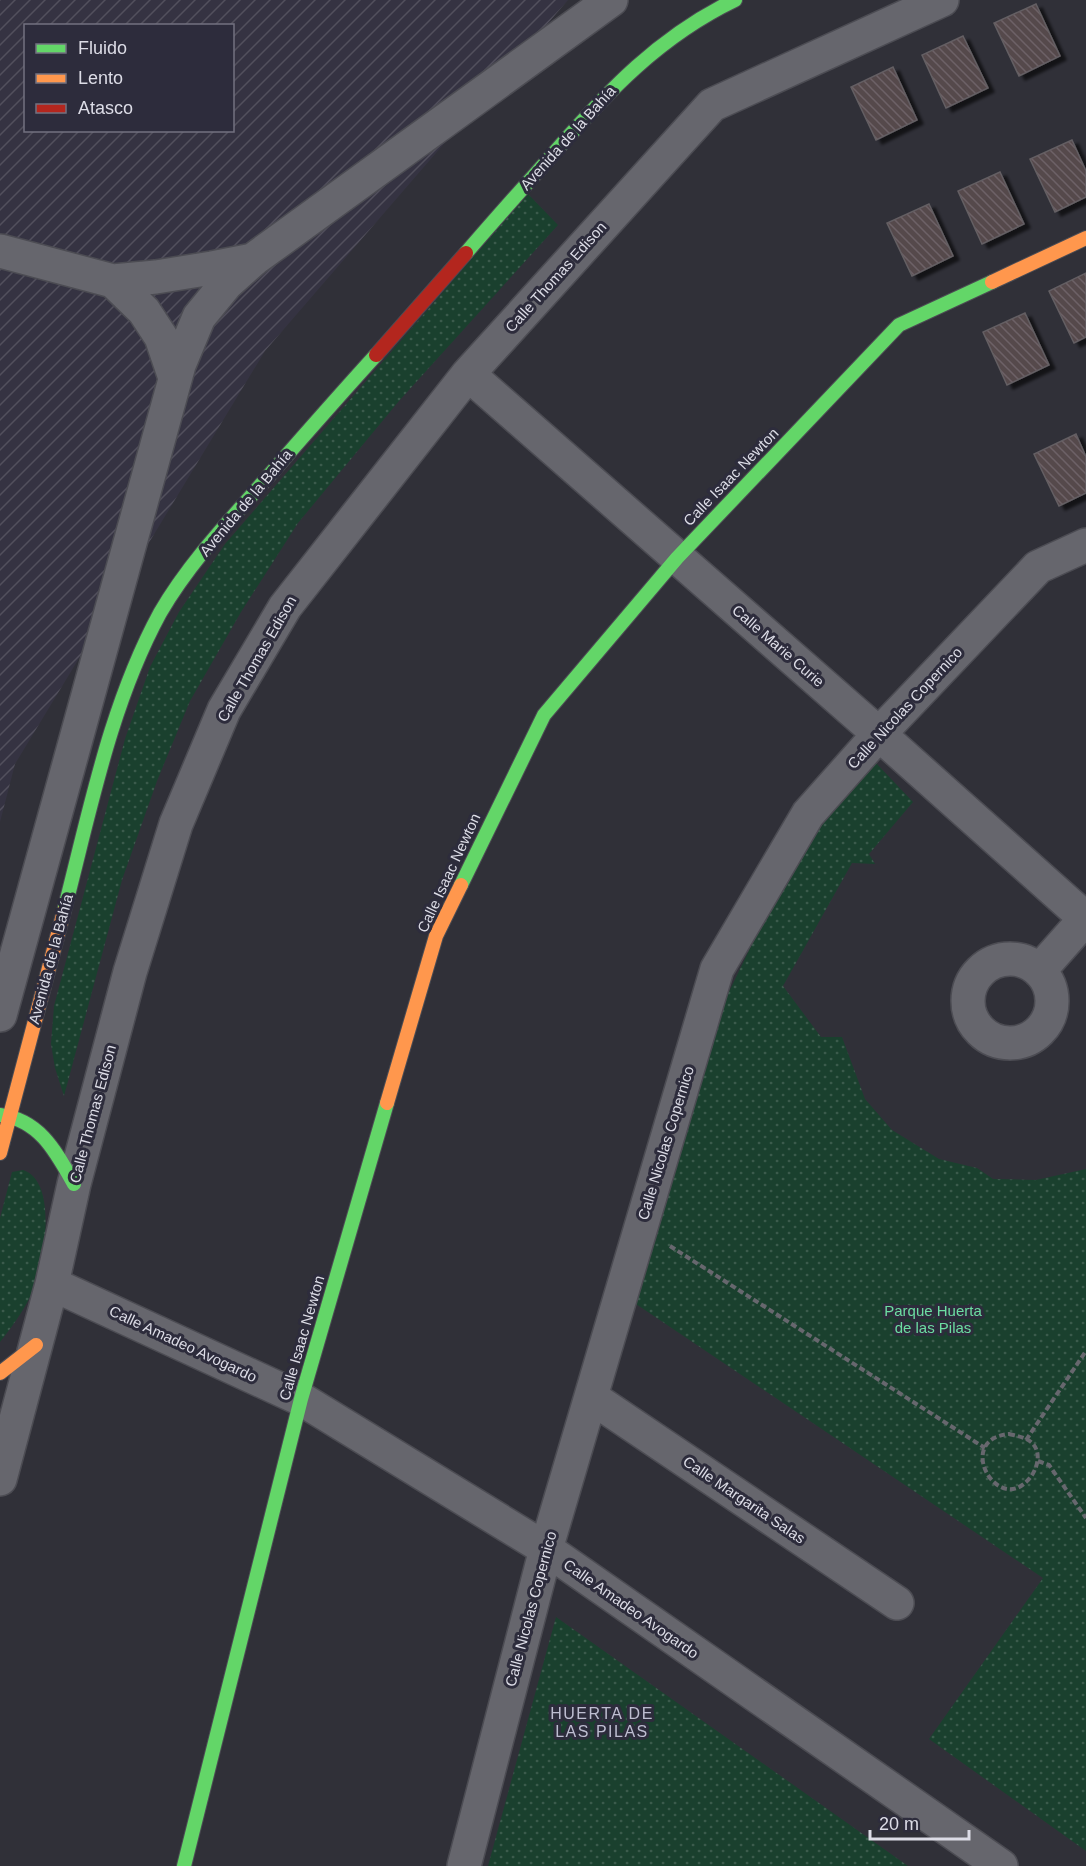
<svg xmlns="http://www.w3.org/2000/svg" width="1086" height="1866" font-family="Arial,sans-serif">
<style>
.industrial{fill:url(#industrial-furrows);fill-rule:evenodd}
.green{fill:url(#green-dots)}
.building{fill:url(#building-back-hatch);stroke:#645f63;stroke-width:1.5;filter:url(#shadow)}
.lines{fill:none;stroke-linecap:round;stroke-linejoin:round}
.street-casing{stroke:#4c4c53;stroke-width:36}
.fast-casing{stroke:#4c4c53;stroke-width:16}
.slow-casing{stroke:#4c4c53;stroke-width:16}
.jam-casing{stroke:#4c4c53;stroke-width:16}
.path{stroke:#67676e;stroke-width:4;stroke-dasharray:6 3;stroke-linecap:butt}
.street{stroke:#66666d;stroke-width:33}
.fast{stroke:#63d668;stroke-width:14}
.slow{stroke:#ff974d;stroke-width:14}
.jam{stroke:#b3261e;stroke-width:14}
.labels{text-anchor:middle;stroke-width:6;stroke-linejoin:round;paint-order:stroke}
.street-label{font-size:15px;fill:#dcdce6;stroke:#2d2c3c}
.park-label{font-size:15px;fill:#6cdda2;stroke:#2d2c3c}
.neighbourhood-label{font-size:16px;letter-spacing:1.5px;fill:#bebed1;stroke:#2d2c3c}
</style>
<defs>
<pattern id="industrial-furrows" width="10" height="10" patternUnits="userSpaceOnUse" patternTransform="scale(1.5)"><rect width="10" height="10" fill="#353342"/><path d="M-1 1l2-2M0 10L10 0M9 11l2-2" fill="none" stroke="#52505d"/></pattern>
<pattern id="green-dots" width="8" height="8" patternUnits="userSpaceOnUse" patternTransform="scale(1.5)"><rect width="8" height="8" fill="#1a402e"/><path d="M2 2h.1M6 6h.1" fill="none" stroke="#3b5b4c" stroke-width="1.8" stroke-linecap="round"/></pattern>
<pattern id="building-back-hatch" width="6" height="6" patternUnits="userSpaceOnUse" patternTransform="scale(1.5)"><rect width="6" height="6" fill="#55484c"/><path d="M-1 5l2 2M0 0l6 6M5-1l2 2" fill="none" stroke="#6d6266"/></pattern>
<filter id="shadow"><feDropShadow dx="6" dy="4" stdDeviation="1.5" flood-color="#0009"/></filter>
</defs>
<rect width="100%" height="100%" fill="#303038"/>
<!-- industrial -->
<path class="industrial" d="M0 0H568L265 351 15 764 0 822ZM26 26H232V130H26Z"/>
<!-- green -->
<path class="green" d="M528 194 558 225 399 401 298 523 241 612 190 701 157 781 122 880 64 1096 55 1068 51 1044 54 1006 125 739 150 667 179 612 225 544Z
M876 763 913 802 869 854 875 864 852 863 783 986 821 1037H842L865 1099 892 1130 939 1159 977 1168 993 1179 1036 1180 1086 1169V1851L929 1739 1043 1578 636 1304 664 1190 724 1002 753 942 811 837Z
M23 1170C57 1181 45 1256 36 1282 29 1304 14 1324 0 1342V1218L12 1172Z
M556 1617 908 1866H488Z"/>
<!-- building -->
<path class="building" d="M1036 4 1060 56 1019 76 994 23Z
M963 36 988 88 946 108 922 55Z
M893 67 917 120 876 140 851 87Z
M1072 140 1086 171V197L1055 212 1030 159Z
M1000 172 1024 224 982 244 958 191Z
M929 204 953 256 912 276 887 223Z
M1086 273V337L1074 343 1049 291Z
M1025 313 1049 365 1007 385 983 332Z
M1076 434 1086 457V493L1059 506 1034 454Z"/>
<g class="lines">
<!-- street casing -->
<g class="street-casing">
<path id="street" d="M0 251 113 281 156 277 212 268 253 260
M113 281 144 311 161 337 175 378
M468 374 879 734 1086 919
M968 1001a42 42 0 1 1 84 0a42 42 0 1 1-84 0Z
M1039 971 1086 918
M0 1015 179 365 199 317 226 284 254 259 611 0
M52 1284 301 1399 546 1549 1001 1866
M591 1397 897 1603
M0 1479 52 1284 74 1184 130 972 176 824 224 710 285 607 468 374 712 105 942 0
M464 1866 546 1549 717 969 808 814 879 734 1038 567 1086 545"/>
</g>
<!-- fast casing -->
<g class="fast-casing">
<path id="fast" d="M466 253C495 219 525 186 554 153 608 91 660 36 735 0
M461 885 544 715 677 558 899 325 992 282
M64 911C90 811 110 705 160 613 185 570 219 532 252 495 293 448 334 401 376 355
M0 1115C40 1120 56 1152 74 1184
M184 1866 301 1399 387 1103"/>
</g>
<!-- slow casing -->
<g class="slow-casing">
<path id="slow" d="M992 282 1086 238
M387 1103 436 936 461 885
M0 1153 64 911
M0 1373 36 1345"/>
</g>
<!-- jam casing -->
<g class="jam-casing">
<path id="jam" d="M376 355 466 253"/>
</g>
<!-- path -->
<path class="path" d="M670 1246 985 1448
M1009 1434C1017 1436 1025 1437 1031 1442 1043 1452 1037 1471 1028 1480 997 1515 954 1439 1009 1434Z
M1026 1440 1086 1351
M1038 1461 1049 1465 1086 1518"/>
<!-- street -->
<use href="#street" class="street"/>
<!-- fast -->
<use href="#fast" class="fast"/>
<!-- slow -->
<use href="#slow" class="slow"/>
<!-- jam -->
<use href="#jam" class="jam"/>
</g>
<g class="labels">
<!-- street labels -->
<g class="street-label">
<text transform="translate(568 138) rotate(-48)" y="5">Avenida de la Bahía</text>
<text transform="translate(556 277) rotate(-48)" y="5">Calle Thomas Edison</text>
<text transform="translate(731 477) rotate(-46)" y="5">Calle Isaac Newton</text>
<text transform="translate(246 503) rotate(-50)" y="5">Avenida de la Bahía</text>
<text transform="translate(778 646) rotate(41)" y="5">Calle Marie Curie</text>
<text transform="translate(257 659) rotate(-60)" y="5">Calle Thomas Edison</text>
<text transform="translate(905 708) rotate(-47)" y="5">Calle Nicolas Copernico</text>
<text transform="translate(449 873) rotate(-65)" y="5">Calle Isaac Newton</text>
<text transform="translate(51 959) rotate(-75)" y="5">Avenida de la Bahía</text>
<text transform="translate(93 1114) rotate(-75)" y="5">Calle Thomas Edison</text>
<text transform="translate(666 1143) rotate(-73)" y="5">Calle Nicolas Copernico</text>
<text transform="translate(302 1338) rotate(-74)" y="5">Calle Isaac Newton</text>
<text transform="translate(183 1344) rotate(25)" y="5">Calle Amadeo Avogardo</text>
<text transform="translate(744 1500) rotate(34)" y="5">Calle Margarita Salas</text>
<text transform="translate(531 1609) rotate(-75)" y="5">Calle Nicolas Copernico</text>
<text transform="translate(631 1609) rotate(35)" y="5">Calle Amadeo Avogardo</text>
</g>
<!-- park labels -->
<g class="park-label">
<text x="933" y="1316">Parque Huerta<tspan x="933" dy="17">de las Pilas</tspan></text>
</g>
<!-- neighbourhood labels -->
<g class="neighbourhood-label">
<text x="602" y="1719">HUERTA DE<tspan x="602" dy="18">LAS PILAS</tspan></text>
</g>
</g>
<!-- legend -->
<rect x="24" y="24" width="210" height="108" fill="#2d2c3c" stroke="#737280" stroke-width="1.5"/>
<rect x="36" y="44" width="30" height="9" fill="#63d668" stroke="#737280" stroke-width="1.5"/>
<text x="78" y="54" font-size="18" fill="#dcdce6">Fluido</text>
<rect x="36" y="74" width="30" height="9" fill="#ff974d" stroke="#737280" stroke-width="1.5"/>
<text x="78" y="84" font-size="18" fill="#dcdce6">Lento</text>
<rect x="36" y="104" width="30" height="9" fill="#b3261e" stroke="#737280" stroke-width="1.5"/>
<text x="78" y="114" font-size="18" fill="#dcdce6">Atasco</text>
<!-- scale -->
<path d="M870 1830v9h99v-9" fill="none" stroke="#dcdce6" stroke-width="3"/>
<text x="879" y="1830" font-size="18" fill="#dcdce6" stroke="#2d2c3c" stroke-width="4.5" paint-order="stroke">20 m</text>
</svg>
